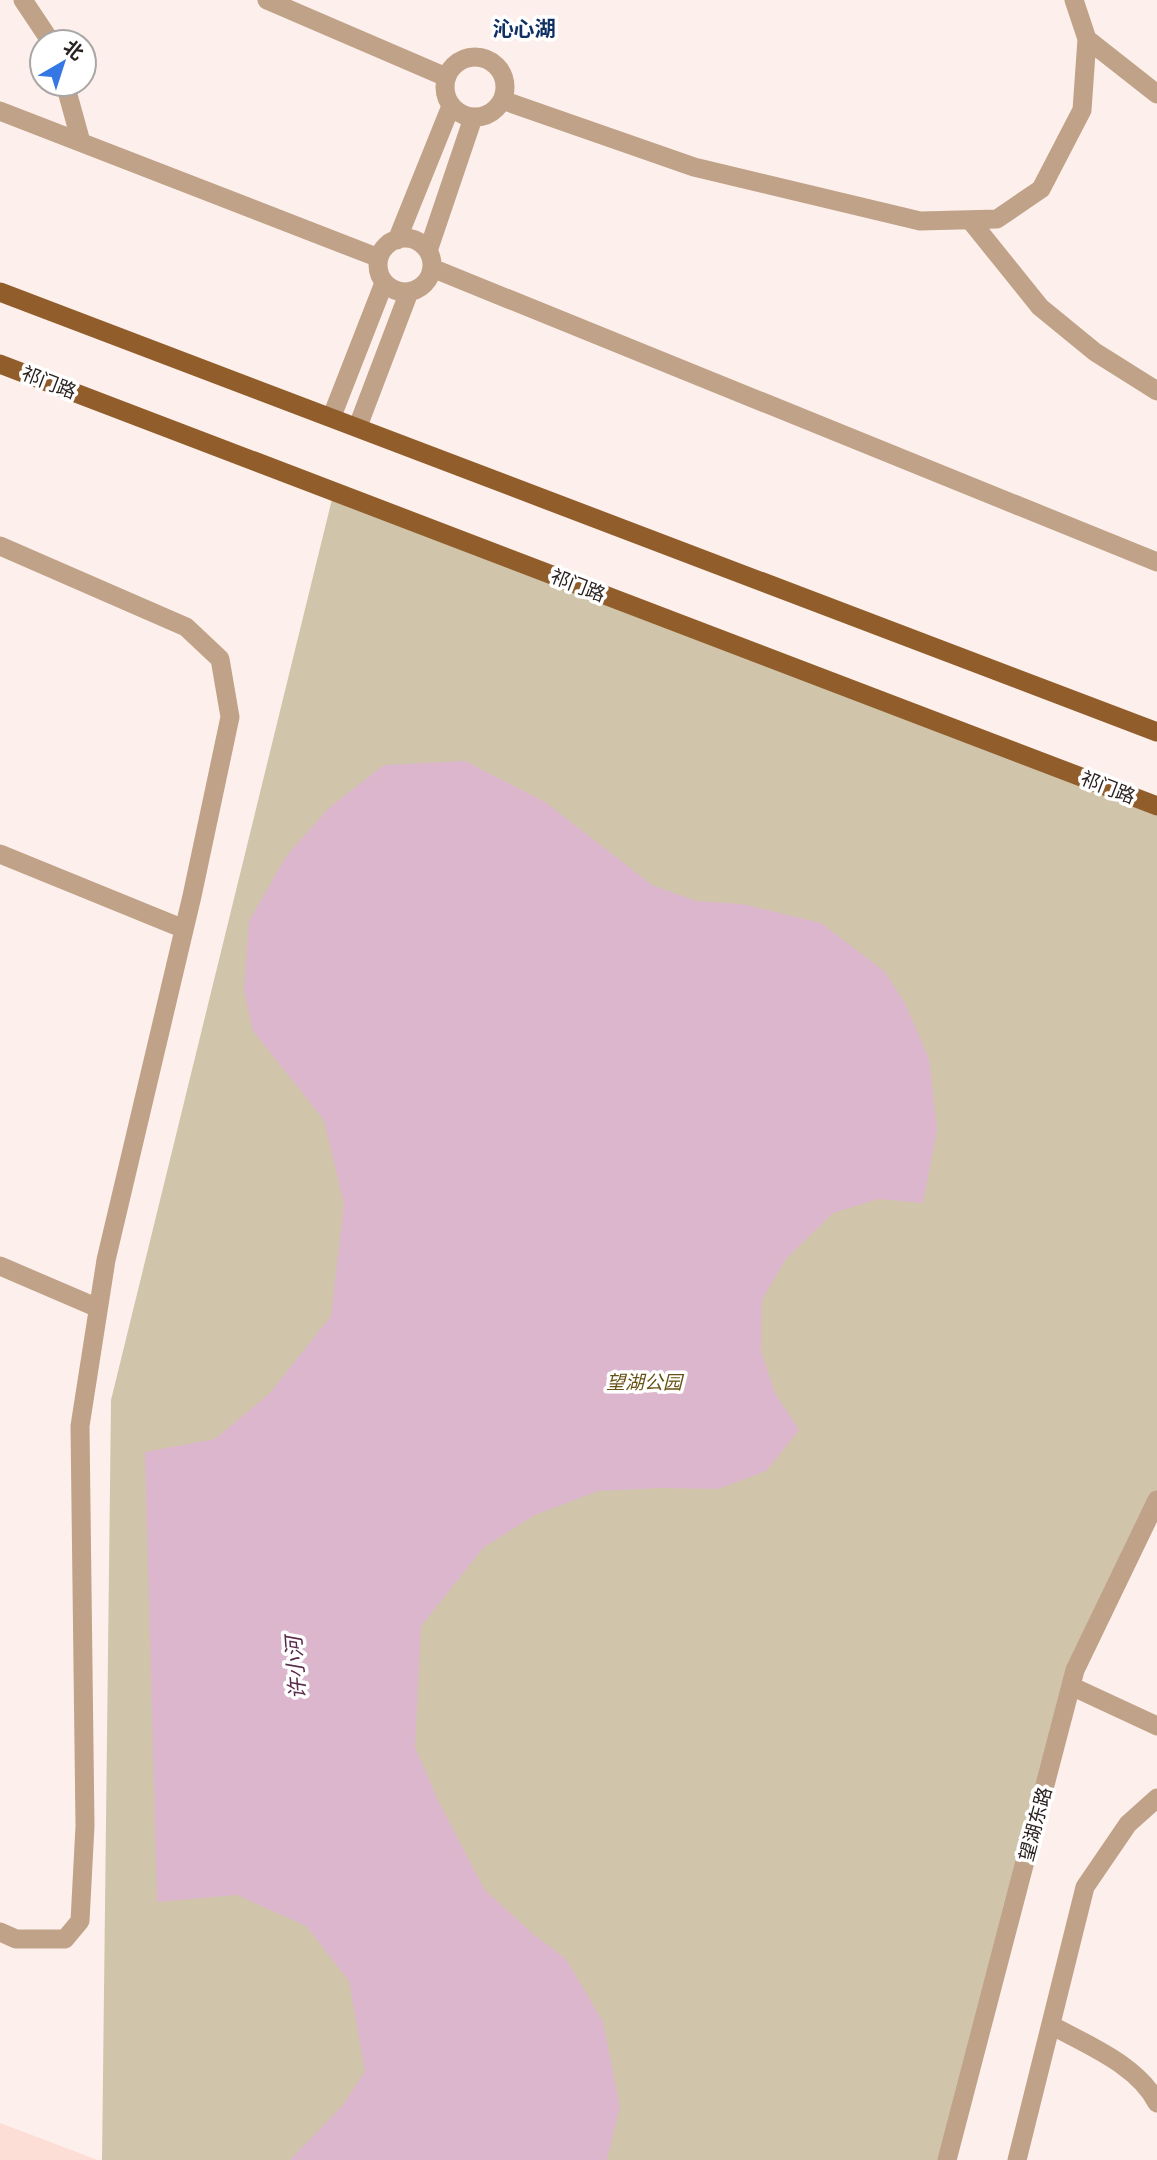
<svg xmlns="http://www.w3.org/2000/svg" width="1157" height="2160" font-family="'Libre Baskerville','Noto Sans SC',serif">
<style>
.built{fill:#fcded6}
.green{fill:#d0c5aa}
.water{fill:#dbb6cd}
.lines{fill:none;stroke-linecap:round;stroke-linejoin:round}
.minor{stroke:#c0a288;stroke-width:19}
.primary{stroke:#915d2a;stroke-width:19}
.labels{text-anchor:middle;stroke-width:7;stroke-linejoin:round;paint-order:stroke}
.street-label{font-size:19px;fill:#29211f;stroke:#fff}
.park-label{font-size:19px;font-style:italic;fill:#675214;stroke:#fff}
.neighbourhood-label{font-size:21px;font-weight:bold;fill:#103064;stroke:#fff}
.water-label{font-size:21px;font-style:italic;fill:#5a2b4a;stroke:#fff}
</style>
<rect width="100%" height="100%" fill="#fdf0ec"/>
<!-- built -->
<path class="built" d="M0 2123 98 2160H0Z"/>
<!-- green -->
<path class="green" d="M334 491 1157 806V1500L1075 1670 947 2160H102L111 1400Z"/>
<!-- water -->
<path class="water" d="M465 761 545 802 652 885 696 901 742 904 821 923 884 971 905 1003 929 1059 937 1129 923 1203 878 1199 833 1213 785 1260 762 1300 761 1351 775 1393 799 1430 766 1471 718 1489 660 1488 598 1491 535 1515 484 1547 421 1626 415 1747 438 1800 484 1889 533 1934 566 1959 603 2022 620 2107 607 2160H290L343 2105 365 2071 349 1981 306 1926 237 1895 157 1902 145 1452 215 1439 269 1394 331 1316 344 1204 324 1120 253 1031 244 991 249 921 287 855 330 807 384 765Z"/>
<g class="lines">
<!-- minor -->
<path class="minor" d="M23 0 51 42
M267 0 446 77
M1087 39 1157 94
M445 87a30 30 0 1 1 60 0a30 30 0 1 1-60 0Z
M65 84 81 142
M502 100 694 167 920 221 997 219 1041 189 1082 110 1087 39 1074 0
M0 111 379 258
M970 220 1040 307 1095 352 1157 391
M378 265a27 27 0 1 1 54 0a27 27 0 1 1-54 0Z
M397 240 451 106
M428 251 473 118
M432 268 1157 562
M332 416 384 283
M358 426 409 292
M0 546 186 627 220 659 230 717 192 896 106 1260 80 1426 85 1826 80 1921 65 1939H16L0 1932
M0 854 184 929
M0 1266 98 1308
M1071 1686 1157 1726
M1051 2025C1087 2045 1138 2065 1157 2103
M947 2160 1075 1670 1157 1500
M1017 2160 1085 1887 1128 1824 1157 1798"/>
<!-- primary -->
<path class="primary" d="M0 292 1157 732
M0 364 1157 806"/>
</g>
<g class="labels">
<!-- street labels -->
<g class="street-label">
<text transform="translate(49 382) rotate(21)" y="7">祁门路</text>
<text transform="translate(578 585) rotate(21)" y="7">祁门路</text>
<text transform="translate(1108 787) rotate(21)" y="7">祁门路</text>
<text transform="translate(1035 1824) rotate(-75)" y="7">望湖东路</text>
</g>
<!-- park labels -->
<g class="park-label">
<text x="644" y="1389">望湖公园</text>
</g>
<!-- neighbourhood labels -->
<g class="neighbourhood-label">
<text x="524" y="36">沁心湖</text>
</g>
<!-- water labels -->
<g class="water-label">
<text transform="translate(296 1668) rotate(-94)" y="7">许小河</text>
</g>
</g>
<!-- north arrow -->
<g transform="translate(63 63) rotate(39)"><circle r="33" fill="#ffffff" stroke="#a9a6a5" stroke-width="2"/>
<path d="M0-5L12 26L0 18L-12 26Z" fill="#3577e5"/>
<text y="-10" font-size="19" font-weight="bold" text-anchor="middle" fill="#29211f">北</text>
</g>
</svg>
